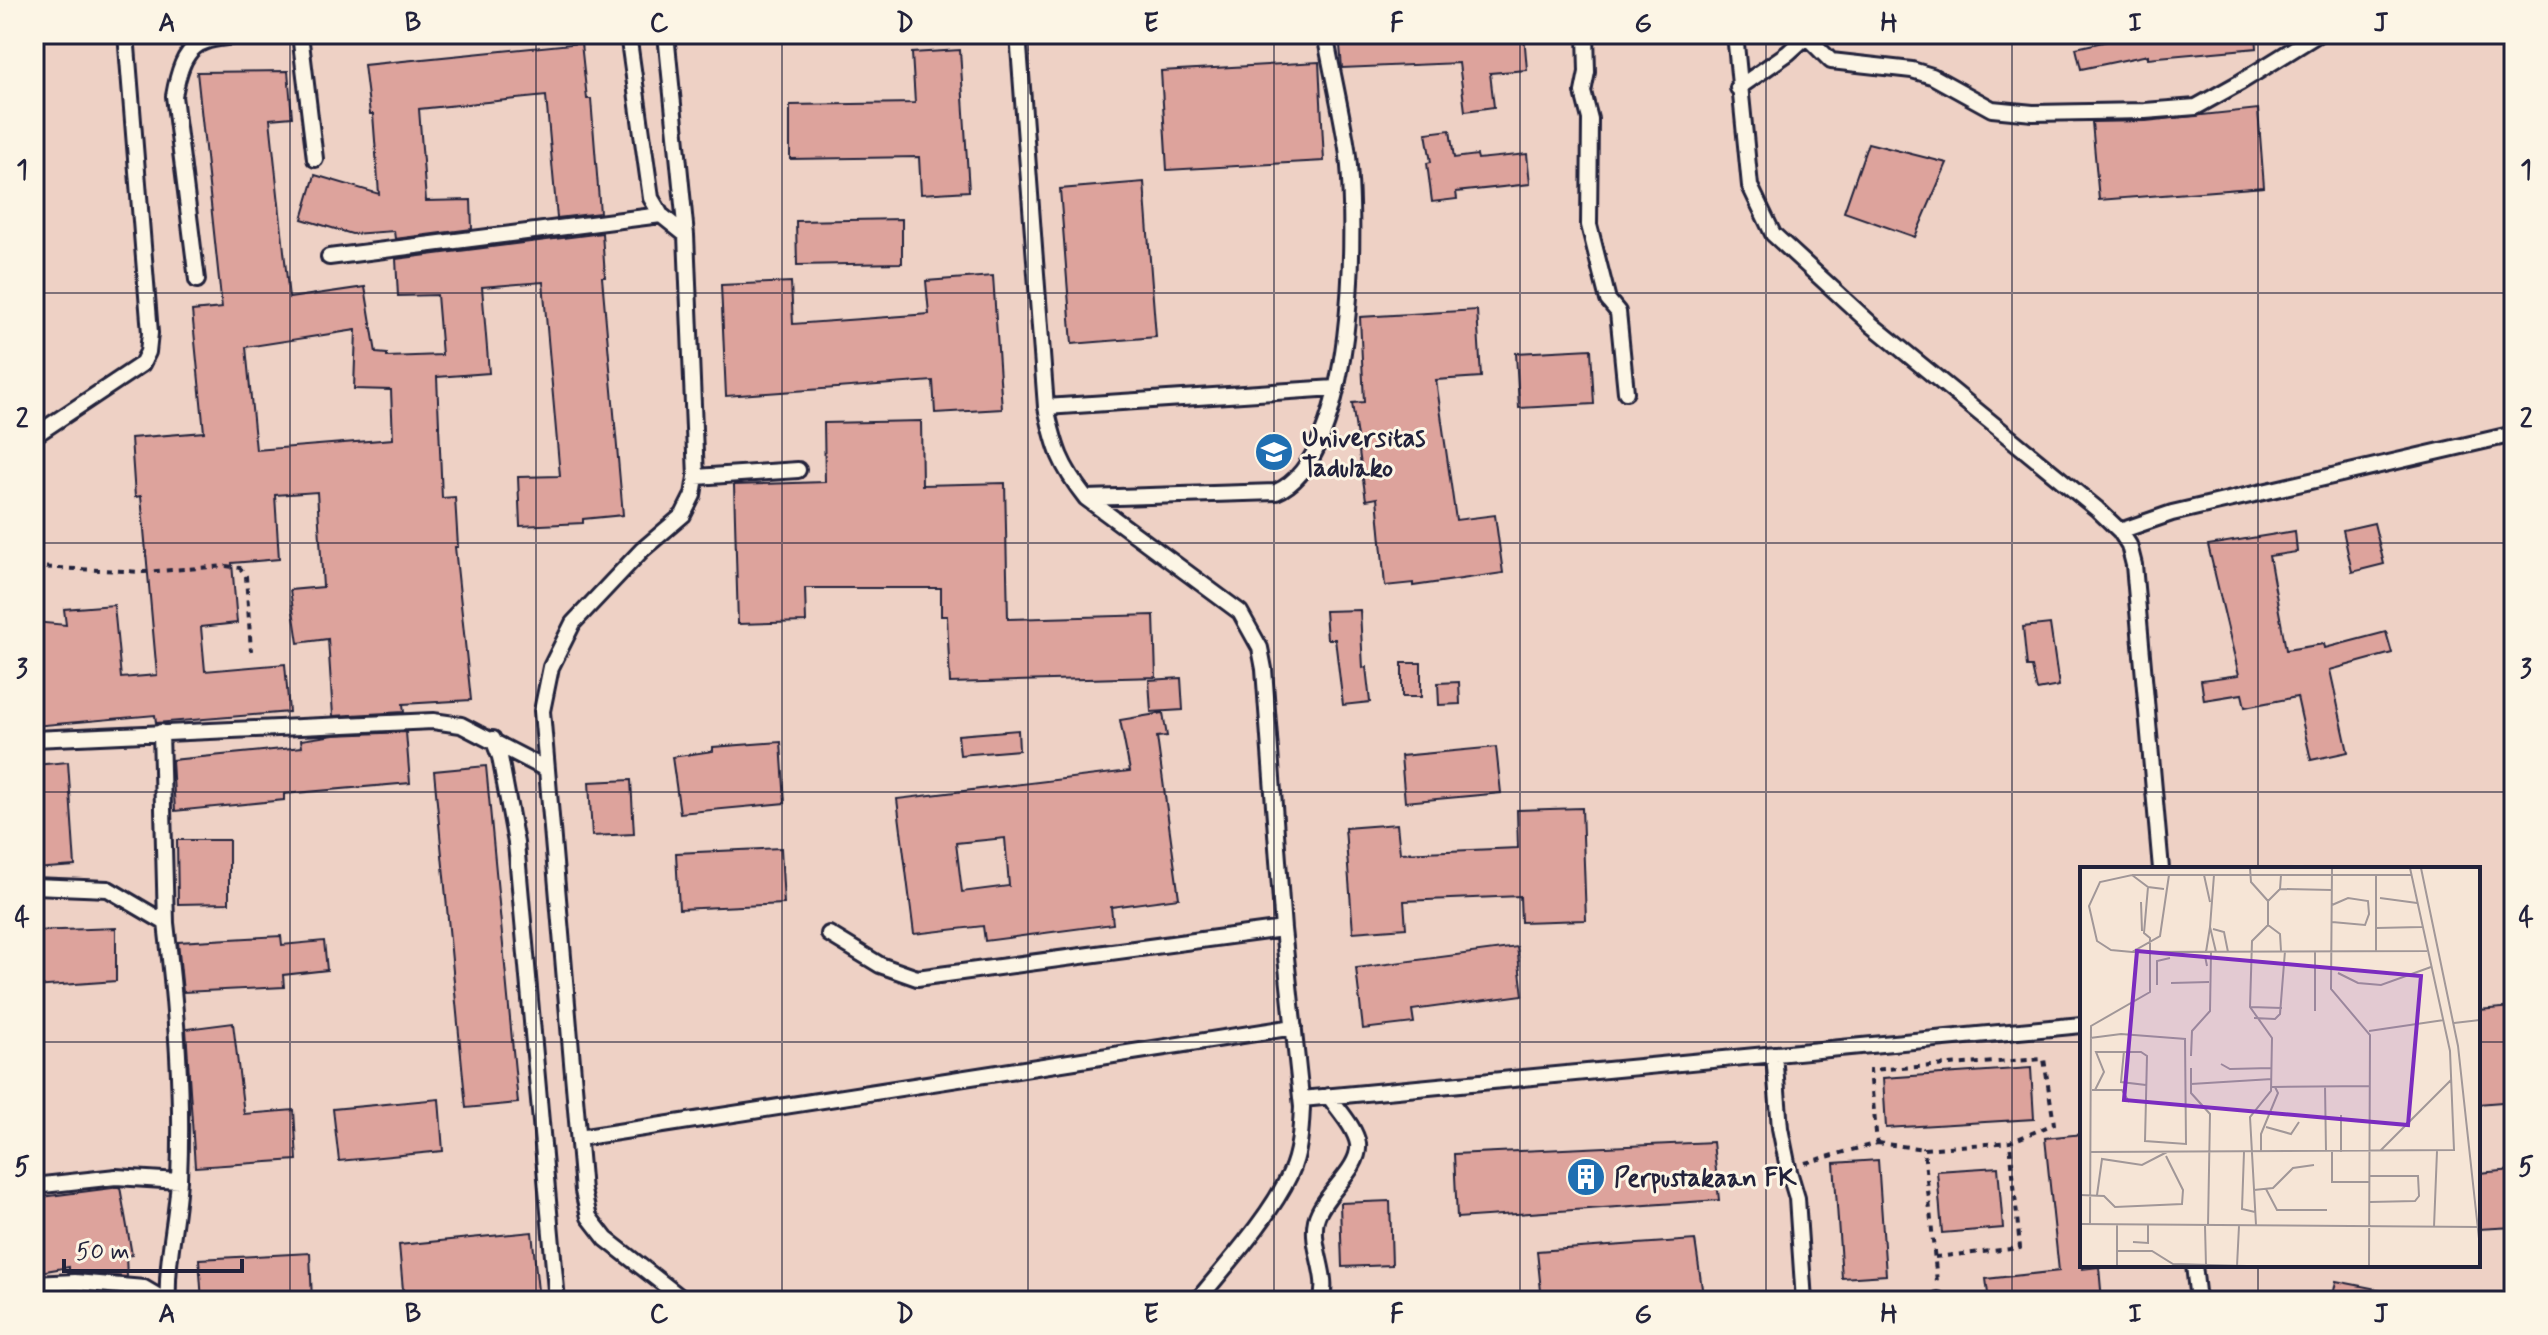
<svg xmlns="http://www.w3.org/2000/svg" width="2548" height="1335" font-family="Mynerve,sans-serif">
<style>
.built{fill:#eed1c5;fill-rule:evenodd}
.building{fill:#dda39c;stroke:#22223b;stroke-width:2;fill-rule:evenodd}
.lines{fill:none;stroke-linecap:round;stroke-linejoin:round}
.service-casing{stroke:#22223b;stroke-width:20}
.path{stroke:#22223b;stroke-width:4;stroke-dasharray:6 6;stroke-linecap:butt}
.service{stroke:#fcf5e5;stroke-width:14}
.grid{fill:none;stroke:#22223b;stroke-width:2;stroke-opacity:0.55}
.labels{text-anchor:middle;stroke-width:6;stroke-linejoin:round;paint-order:stroke}
.poi-label{font-size:26px;font-weight:bold;fill:#22223b;stroke:#fcf5e5;text-anchor:start}
.inset-road{fill:none;stroke:#a19798;stroke-width:2}
.view{fill:#7b2cbf;fill-opacity:0.15;stroke:#7b2cbf;stroke-width:4}
.inset-edge{fill:none;stroke:#22223b;stroke-width:4}
.neatline{fill:none;stroke:#22223b;stroke-width:3}
.grid-label{font-size:26px;text-anchor:middle;font-weight:bold;fill:#22223b}
</style>
<rect width="100%" height="100%" fill="#f6e5d6"/>
<filter id="ink" filterUnits="userSpaceOnUse"><feTurbulence type="fractalNoise" baseFrequency=".0125" numOctaves="2"/><feDisplacementMap in="SourceGraphic" scale="16" xChannelSelector="R" yChannelSelector="G"/><feConvolveMatrix kernelMatrix="1 2 1 2 8 2 1 2 1" color-interpolation-filters="sRGB"/></filter>
<g filter="url(#ink)">
<!-- built -->
<path class="built" d="M34 34H2514V1301H34ZM2082 869H2478V1265H2082Z"/>
<!-- building -->
<path class="building" d="M1339 34H1524L1527 70 1490 73 1494 107 1465 111 1459 63 1342 68Z
M2139 34H2256L2257 48 2148 58V55L2081 69 2076 48Z
M581 43 587 99H591L600 213 557 218 546 96 419 109 426 201 471 200 472 229 395 239 394 231 352 234 302 219 315 175 379 194 373 114H370L364 65Z
M960 50 969 191 921 194 919 157 790 159V105L915 103 912 53Z
M1319 62 1324 161 1167 170 1161 71Z
M288 71 292 117 270 119 289 298 365 287 376 353 387 354V357L442 355 437 295 398 296 396 259 602 233 605 277H602L623 515 583 519V523L520 526 518 477 560 476 543 282 482 287 489 373 437 377 442 498 455 497 458 547H455L471 700 403 704 404 712 333 716 328 639 298 643 290 590 323 587 317 492 275 495 279 559 232 563 237 623 201 627 205 671 285 664 289 712 156 723 155 715 34 726V622L66 625 64 609 114 605 121 678 157 675 141 496 135 497 131 438 204 432 192 311 222 308 197 72ZM356 330 354 389 391 390 393 439 256 450 246 347Z
M2258 109 2264 187 2099 200 2092 122 2146 121Z
M1450 130 1454 158 1477 155 1478 159 1527 154 1530 184 1456 192 1457 199 1432 202 1427 163 1431 162 1426 133Z
M1868 143 1947 163 1915 237 1844 212Z
M1144 182 1156 337 1072 344 1060 189Z
M902 219V263L797 265 796 221Z
M993 276 1002 409 935 413 933 381 726 396 721 285 791 282 793 324 929 314 926 281Z
M1477 310 1481 377 1436 380 1456 520 1495 515 1503 573 1413 586V583L1385 586 1377 498 1366 500 1352 403 1364 402 1360 317Z
M1591 349 1594 404 1519 408 1516 353Z
M921 421 922 485 1005 483 1008 619 1154 615 1156 677 950 683 947 616H941V588H805L806 622 738 624 734 485 825 482 824 423Z
M2374 523 2384 564 2352 572 2343 530Z
M2295 531 2297 552 2269 556 2286 650 2324 644 2325 648 2386 632 2392 653 2330 670 2348 752 2311 760 2297 697 2245 707 2242 694 2204 700 2201 680 2239 675 2208 545Z
M1360 610 1363 668 1366 667 1370 702 1343 705 1335 639H1327L1325 611Z
M2050 624 2059 686 2037 690 2032 667H2027L2023 627Z
M1402 663H1421V697H1402Z
M1181 678 1183 710 1151 712 1149 680Z
M1459 682 1460 704 1439 705 1438 683Z
M1163 713 1167 736 1157 737 1179 898 1111 907 1113 924 985 941 983 926 914 934 897 799 1130 771 1120 720ZM1005 838 1009 886 962 892 956 843Z
M1018 730 1019 750 960 755 958 735Z
M406 732 410 783 284 794V800L175 811 172 760 302 747 301 740 334 735Z
M781 742 785 803 680 813 672 757 713 751V747Z
M1496 747 1501 793 1405 802 1401 756Z
M68 762 75 866 34 869V765Z
M486 766 518 1103 466 1108 434 771Z
M631 780 634 834 592 836 589 782Z
M1582 808 1586 920 1521 922 1520 896 1404 901 1406 928 1353 932 1345 828 1397 824 1400 853 1518 848 1517 810Z
M177 840H229V903L178 904Z
M781 848 784 904 679 909 676 853Z
M116 928V981L34 987V931Z
M281 936 282 945 324 941 327 970 283 975 284 987 183 992 178 942Z
M1517 947 1523 995 1412 1010 1414 1023 1363 1029 1356 968Z
M2514 1007V1101L2478 1104V1010Z
M233 1023 244 1114 294 1110 297 1160 195 1167 186 1029Z
M2031 1068 2034 1119 1886 1128 1883 1078Z
M439 1099 443 1151 339 1161 333 1109Z
M2082 1134V1269L2099 1267 2102 1301H1989L1986 1279 2059 1271 2045 1138Z
M1713 1142 1719 1200 1457 1218 1454 1154Z
M1878 1160 1886 1275 1842 1278 1834 1163Z
M1998 1167 2003 1228 1942 1233 1937 1171Z
M2514 1170V1227L2478 1229V1173Z
M120 1187 132 1255 126 1256 127 1277 69 1272V1267L34 1273V1198Z
M1390 1201 1392 1265 1342 1267 1340 1203Z
M532 1232 539 1301H404L399 1245Z
M1695 1240 1703 1295 1598 1298V1301H1542L1537 1251Z
M310 1253 312 1301H202L199 1259Z
M2336 1281 2392 1292 2391 1301H2332Z
M71 1292 129 1297 130 1301H72Z"/>
<g class="lines">
<!-- service casing -->
<g class="service-casing">
<path id="service" d="M300 34 315 159
M628 34 651 198 661 215 686 235
M666 34 686 235 696 477 693 495 683 515 642 550 573 623 551 667 542 711 583 1191 589 1217 606 1239 685 1301
M1018 34 1046 407C1055 448 1060 465 1086 498L1240 612 1260 648 1264 669 1283 929 1302 1107C1301 1129 1300 1153 1290 1174 1270 1217 1227 1264 1197 1301
M1586 34 1587 72 1583 92 1590 119 1589 225 1608 300 1618 312 1626 392
M1735 34 1750 186 1773 234 1872 325 2097 509 2120 531 2129 545 2134 565 2161 869
M1807 37 1831 61 1912 70 1932 76 1992 109 2033 113 2145 111 2196 107 2239 83 2318 34
M1738 88 1788 53 1809 34
M329 257 661 215
M197 280 174 96C185 34 202 40 258 34
M1046 407 1335 388
M34 436 142 364 148 352 150 333 126 34
M696 477 798 470
M1086 498 1276 492C1356 459 1357 223 1347 148 1341 110 1332 72 1325 34
M2120 531 2172 513 2514 434
M161 732 166 923
M34 739 433 721 461 725 546 769
M493 739 500 757 516 843 557 1301
M34 886 108 889 166 923C176 1008 183 1093 179 1179 177 1220 166 1260 168 1301
M829 934 880 965 917 978 1283 929
M1774 1054 1780 1128 1788 1168 1797 1198 1804 1301
M1302 1099 2082 1025
M579 1138 1294 1027
M34 1186 116 1177 179 1181
M2194 1265 2198 1301
M34 1284 75 1282 144 1288 166 1301
M1938 1300V1301
M1321 1301C1330 1276 1310 1248 1316 1220 1322 1195 1361 1169 1358 1144 1355 1127 1338 1110 1329 1096"/>
</g>
<!-- path -->
<path class="path" d="M34 567 144 572 226 566 240 568 246 576 251 651
M1877 1143 1924 1149
M1805 1163 1877 1143 1870 1070 2044 1059 2054 1124 2010 1142 1924 1149 1937 1282
M1935 1257 2020 1248 2010 1142"/>
<!-- service -->
<use href="#service" class="service"/>
</g>
</g>
<!-- grid -->
<path class="grid" d="M290 34V1301M536 34V1301M782 34V1301M1028 34V1301M1274 34V1301M1520 34V1301M1766 34V1301M2012 34V1301M2258 34V869M34 293H2514M34 543H2514M34 792H2514M34 1042H2082M2478 1042H2514M2258 1265V1301"/>
<!-- icons -->
<defs>
<g id="university-disc" transform="scale(2)"><circle r="9.5" fill="#1f6fb2" stroke="#fcf5e5"/><path d="M0-5L7-2L0 1L-7-2ZM-4 1L0 2.5L4 1V4Q0 6-4 4Z" fill="#fff"/></g>
<g id="building-disc" transform="scale(2)"><circle r="9.5" fill="#1f6fb2" stroke="#fcf5e5"/><path d="M-4-6H4V6H1V3H-1V6H-4ZM-2.5-4.3h1.7v1.8h-1.7ZM.8-4.3h1.7v1.8H.8ZM-2.5-1h1.7V.8h-1.7ZM.8-1h1.7V.8H.8Z" fill="#fff"/></g>
</defs>
<g fill-rule="evenodd">
<use href="#university-disc" x="1274" y="452"/>
<use href="#building-disc" x="1586" y="1177"/>
</g>
<g class="labels">
<!-- poi labels -->
<g class="poi-label">
<text x="1302" y="446">Universitas<tspan x="1302" dy="30">Tadulako</tspan></text>
<text x="1614" y="1186">Perpustakaan FK</text>
</g>
</g>
<!-- overview -->
<g transform="translate(2080 867)">
<rect width="400" height="400" fill="#f6e5d6"/>
<path class="inset-road" d="M170 1 171 15 188 34V58L172 74 170 140 192 171 191 224 170 250 176 358M252 1 251 122 290 168 289 399M341 1 378 179 400 381M52 8H332M124 8 130 35M134 8 130 60 136 85M84 22 68 20 52 8 20 15 9 39 17 74 31 83 52 85 80 69 89 8M200 22 252 23M300 31 337 36M188 34 200 22 201 8M61 35 62 64M252 55 285 58 289 47 288 34 268 31 252 38M188 58 200 67 201 84M296 61 342 60M133 62 144 65 148 85M235 84V144M296 84V9M52 85 347 84M126 85 130 60M98 88 125 89 127 99M258 106 278 116 301 118 351 100M91 116 129 115M77 118V94L90 91M170 140 202 141M174 151 195 152 200 147 205 84M374 156 400 153M289 164 364 153M10 171 41 167 106 172M44 184 41 215 66 218M111 189 112 164 130 144 131 85M141 197 150 202 191 201M111 201V226L130 247 128 359M111 217 192 212M245 219 246 284M192 220 290 219M12 223H42L49 235M15 223 24 205 16 185H61L67 189 65 274 106 277 105 172M261 248V285M186 260 211 267 219 255M181 284V267L198 226 195 220M300 284 371 213M10 285 374 283 370 184 330 1M164 285 162 342 175 345M252 285V315H290M186 322 197 343H247M174 323 193 321 213 301 234 298M0 328 24 329 35 340 102 337 103 323 86 289M17 328 22 292 62 298 87 285M290 335 335 334 339 329 338 309H290M0 357 400 360M10 357 11 159 70 125V71L64 66 68 20M37 358V399M125 359 126 399M354 360 357 284M53 375 68 376V358M37 384H72L93 397 167 399M157 399 159 359"/>
<path class="view" d="M57 84 341 109 328 258 44 233Z"/>
<rect width="400" height="400" class="inset-edge"/>
</g>
<!-- margin -->
<rect width="2548" height="1335" fill="none" stroke="#fcf5e5" stroke-width="88"/>
<!-- scale -->
<path d="M64 1259v12h178v-12" fill="none" stroke="#22223b" stroke-width="4"/>
<text x="76" y="1259" font-size="24" fill="#22223b" stroke="#fcf5e5" stroke-width="6" paint-order="stroke">50 m</text>
<rect x="44" y="44" width="2460" height="1247" class="neatline"/>
<g class="grid-label">
<text x="167" y="31">A</text>
<text x="413" y="31">B</text>
<text x="659" y="31">C</text>
<text x="905" y="31">D</text>
<text x="1151" y="31">E</text>
<text x="1397" y="31">F</text>
<text x="1643" y="31">G</text>
<text x="1889" y="31">H</text>
<text x="2135" y="31">I</text>
<text x="2381" y="31">J</text>
<text x="22" y="178">1</text>
<text x="2526" y="178">1</text>
<text x="22" y="427">2</text>
<text x="2526" y="427">2</text>
<text x="22" y="677">3</text>
<text x="2526" y="677">3</text>
<text x="22" y="926">4</text>
<text x="2526" y="926">4</text>
<text x="22" y="1175">5</text>
<text x="2526" y="1175">5</text>
<text x="167" y="1322">A</text>
<text x="413" y="1322">B</text>
<text x="659" y="1322">C</text>
<text x="905" y="1322">D</text>
<text x="1151" y="1322">E</text>
<text x="1397" y="1322">F</text>
<text x="1643" y="1322">G</text>
<text x="1889" y="1322">H</text>
<text x="2135" y="1322">I</text>
<text x="2381" y="1322">J</text>
</g>
</svg>
